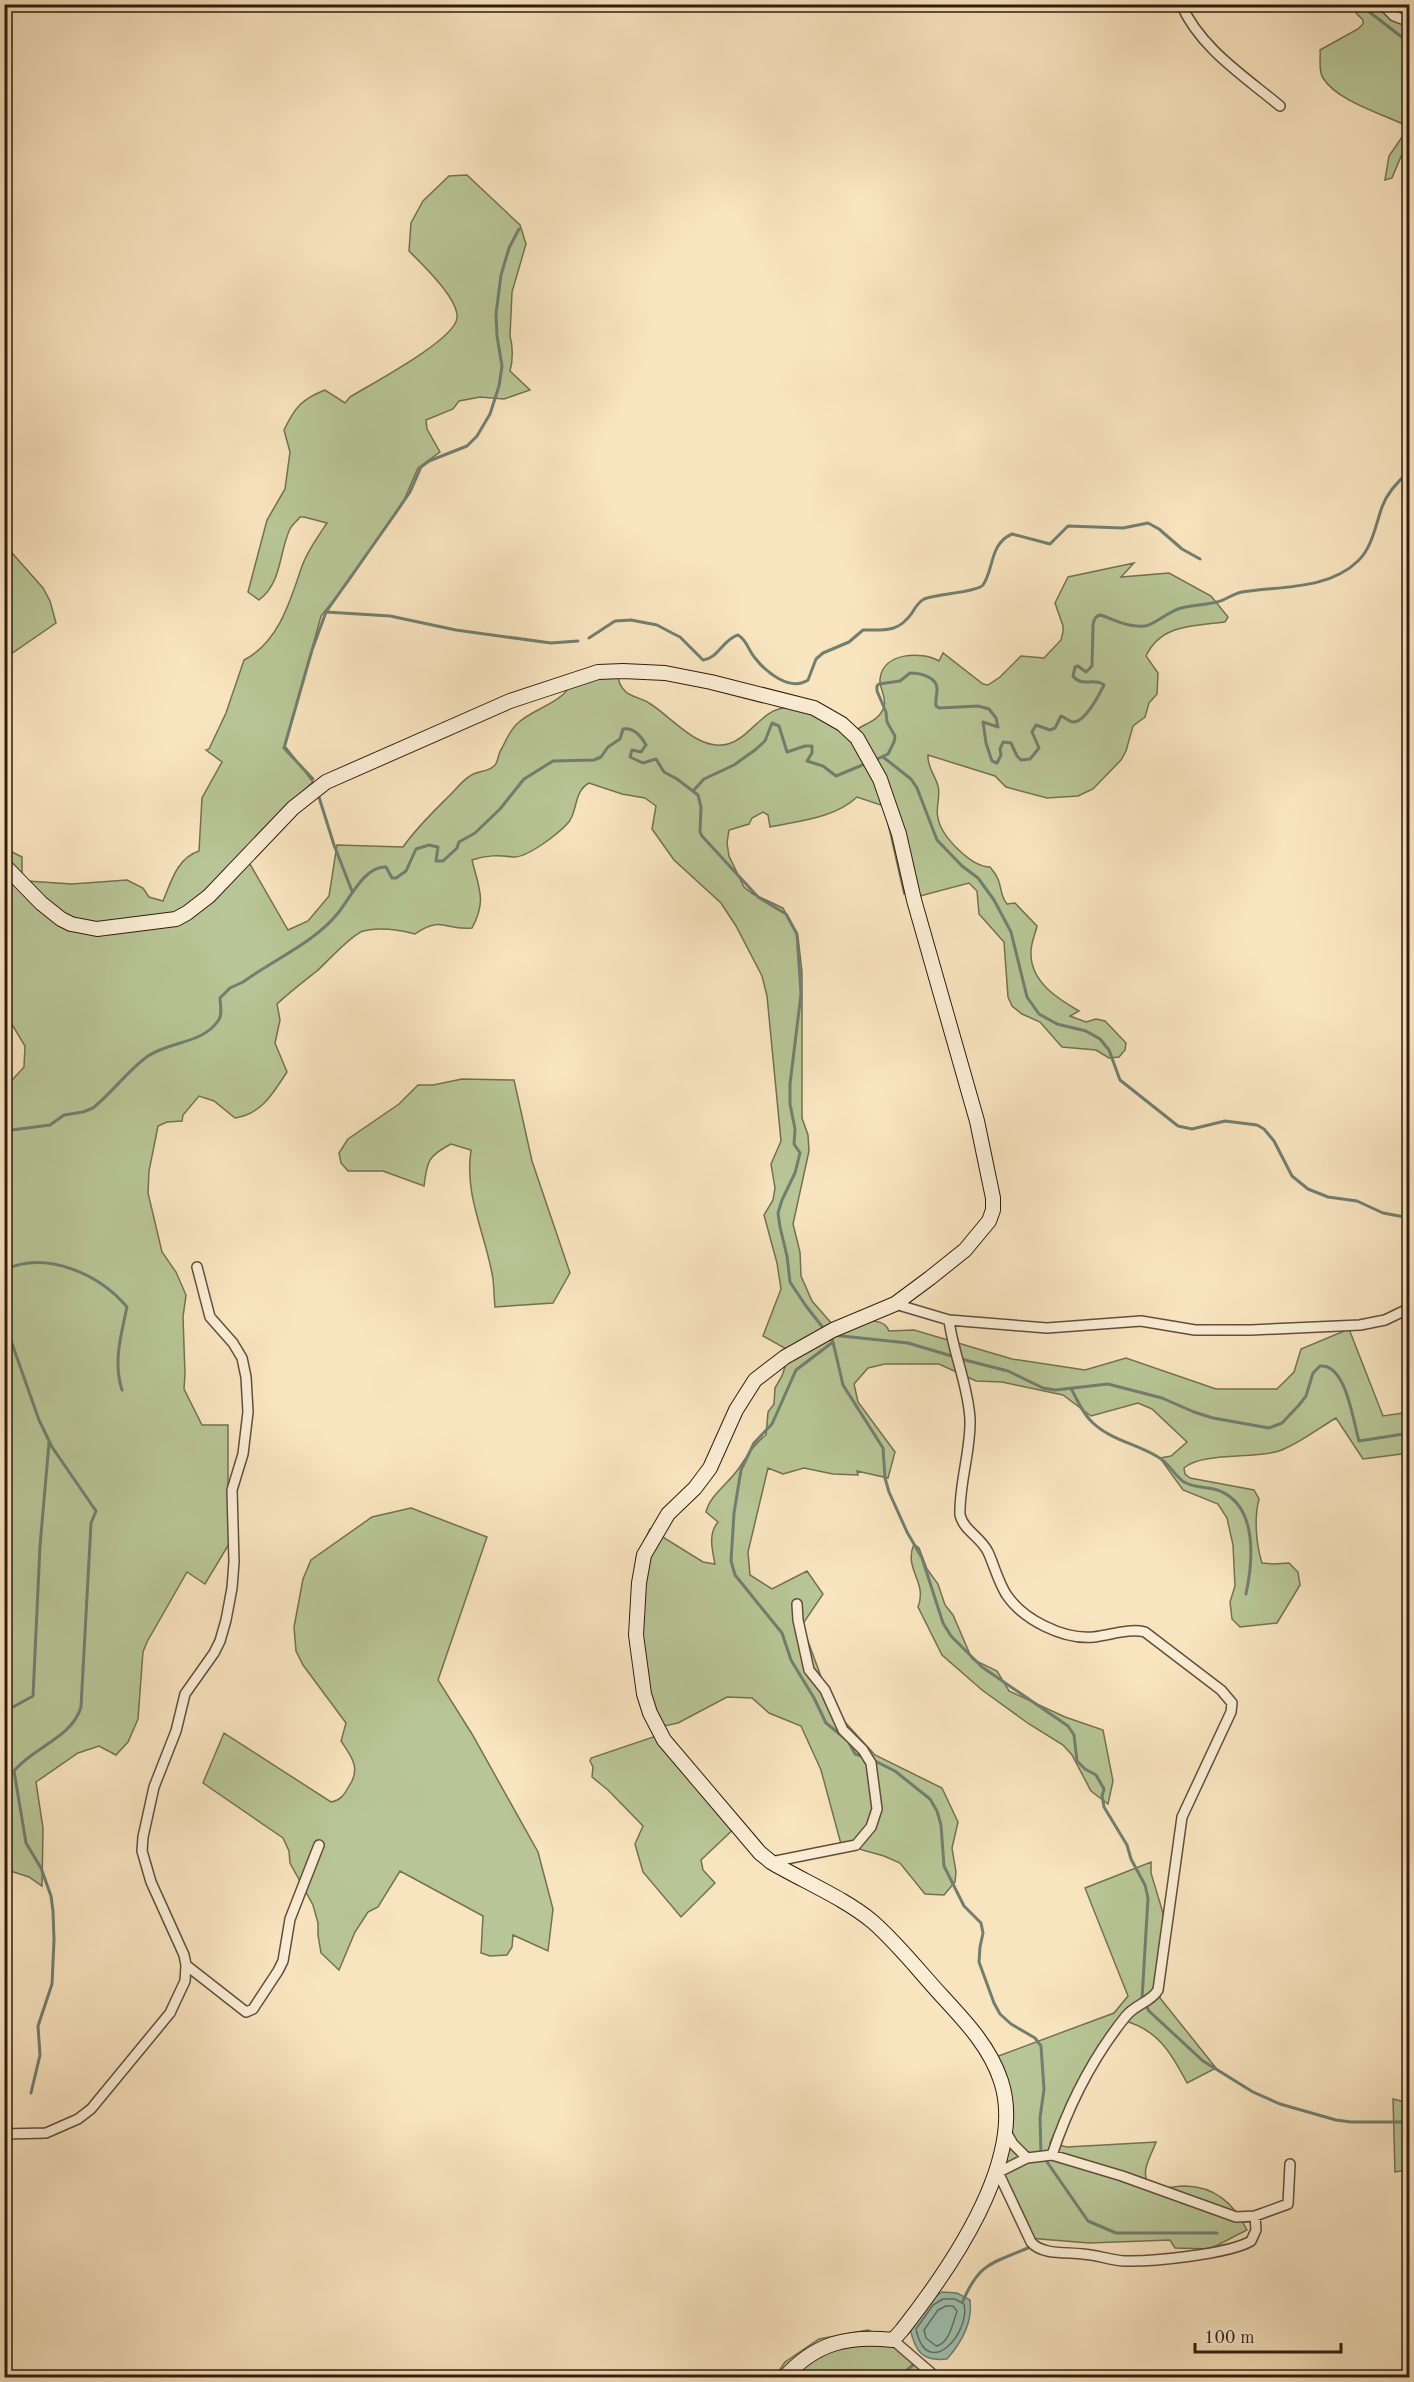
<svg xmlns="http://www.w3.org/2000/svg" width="1414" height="2382" font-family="'Old Standard TT',serif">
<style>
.green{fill:#b8c596;stroke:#747052;stroke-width:1.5}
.water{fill:#9dbfaf;stroke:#727e6e;stroke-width:1.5}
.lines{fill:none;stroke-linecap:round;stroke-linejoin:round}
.shore{stroke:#676e5e;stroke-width:1.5}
.stream{stroke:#727e6e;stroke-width:3}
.street-casing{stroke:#634e3a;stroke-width:12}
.secondary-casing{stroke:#311c0d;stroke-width:16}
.street{stroke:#faedd5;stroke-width:9}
.secondary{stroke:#faedd5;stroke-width:14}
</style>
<rect width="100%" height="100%" fill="#f8e4bf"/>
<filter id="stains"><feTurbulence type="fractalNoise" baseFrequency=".00333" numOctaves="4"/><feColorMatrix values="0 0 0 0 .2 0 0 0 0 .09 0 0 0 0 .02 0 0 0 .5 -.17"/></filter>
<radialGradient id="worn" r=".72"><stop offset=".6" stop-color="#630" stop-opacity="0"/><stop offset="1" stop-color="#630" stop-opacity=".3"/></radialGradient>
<!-- green -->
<path class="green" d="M1359 5H1409V151L1402 154 1392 178 1385 180 1389 156 1409 127C1384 114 1338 102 1323 78 1318 70 1321 58 1320 50L1358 29 1363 24V20L1356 13Z
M467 175 520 225 526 244 512 292 510 336C513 346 513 361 510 371L530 390 504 399 480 397 459 401 453 409 426 420 427 429 440 452 418 468 404 500 348 582 321 616 285 746 313 782 279 813 243 852 288 930 308 921 329 896 337 845 403 847C417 827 433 812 450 795 456 789 462 781 470 776 478 770 488 773 495 765 499 760 498 753 502 748 507 739 510 729 519 722 535 708 562 703 571 684L618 674C618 681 620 686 625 691 630 697 642 698 649 703 672 717 698 752 728 744 750 738 763 708 786 708 809 707 835 722 856 730 866 723 879 721 884 707 887 697 879 688 880 679 883 652 922 651 939 661L943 653 983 684 988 685 1000 677 1021 656 1044 658 1061 640 1063 632V626L1055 603 1068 577 1134 563 1121 577 1169 573 1211 596 1228 617 1225 622C1194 626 1161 624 1146 656L1158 673 1157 694 1149 703 1145 717 1133 726 1126 751 1121 760 1093 789 1078 796 1047 798 1006 787 995 776 928 755C927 767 935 775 938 786 941 797 935 808 938 818 941 836 971 867 990 867 1005 884 997 891 1007 904L1015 903 1037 926C1035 935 1030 945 1031 954 1031 982 1058 999 1079 1011L1070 1016 1086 1022 1096 1019 1105 1021 1126 1043 1125 1050 1119 1057 1109 1058 1096 1050 1062 1047 1040 1022 1022 1014 1012 1006 1008 997 1004 942 979 914 977 891 969 883 920 896 904 894 884 806 857 797C835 818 799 821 770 827L768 815 763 812 752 818 749 824 729 830 727 843 729 856 744 887 753 894 783 908 798 937 802 972V1118L808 1135 809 1151 793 1224 800 1252 801 1276 812 1301 833 1325C850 1326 882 1312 889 1331L914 1330 1012 1359 1085 1370 1126 1358 1216 1389H1277L1294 1372 1301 1349 1349 1329 1383 1416 1409 1412V1453L1363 1459 1336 1418C1319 1428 1297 1445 1279 1451 1254 1459 1202 1452 1184 1468L1185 1474 1190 1478 1254 1490 1259 1499C1254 1518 1256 1544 1262 1563L1274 1564 1289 1563 1298 1572 1300 1585 1277 1623 1240 1627 1232 1619 1230 1602 1235 1586 1233 1545 1227 1518 1218 1504 1183 1490 1160 1458 1171 1456 1187 1442 1152 1409 1138 1403 1091 1416 1063 1395 1002 1382 976 1381 939 1364H885L868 1368 854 1384 858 1402 895 1452 888 1478 857 1471 858 1475 833 1474 804 1468 783 1474 768 1468 748 1552 750 1575 772 1589 807 1571 823 1594 802 1625 833 1709 875 1755 942 1788 958 1822 952 1848 956 1872 955 1882 944 1895 925 1894 900 1863 884 1856 841 1844 821 1770 801 1726 769 1713 752 1698 727 1697 678 1723 664 1726 657 1719 645 1691 636 1570 645 1540 650 1529 703 1562 715 1564C712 1549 708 1534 718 1522L706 1512C710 1495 729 1483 739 1468 748 1455 753 1445 766 1435L768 1412 774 1404 775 1388 782 1376 790 1351 763 1336 781 1289 777 1263 764 1215 773 1200 775 1188 771 1164 781 1141 767 996 762 976 736 926 721 903 674 860 652 829 656 806 645 798 622 794 589 783C573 792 578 812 568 823 558 834 527 858 513 857 498 855 487 855 472 860 479 889 487 900 472 928 445 931 443 915 415 934 400 930 379 927 363 931 351 935 328 961 317 971 303 982 290 992 277 1004L280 1020 275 1043 287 1072C273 1093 262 1114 235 1118L214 1101 199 1096 183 1115 182 1121 167 1122 158 1126 149 1171 148 1193 162 1252 176 1272 186 1295 183 1317 185 1374 184 1389 202 1425H228V1485L235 1534 205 1584 187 1572 147 1642 143 1652 138 1719 128 1742 116 1755 99 1746 78 1753 36 1782 43 1828 42 1886 29 1877 4 1869V1089L24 1067 25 1046 5 1013 4 848 22 857V874L27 881 72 884 127 880 143 888 149 897 163 901C171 882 177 858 199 851L202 798 222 762 206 750 209 749 226 713 244 660C277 643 289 605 300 572 305 555 317 538 327 523L304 517H300C297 521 292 525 290 529 279 552 282 583 259 600L248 592 267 520 285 489 290 452 284 430C295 407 302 399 325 390L345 403 350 397C371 384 455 340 457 318 459 299 422 264 409 251L411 223 423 201 449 176Z
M5 545 43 588 50 601 56 623 5 658Z
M462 1079 514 1080 532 1161 570 1273 553 1303 495 1307C494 1297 494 1288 493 1279 486 1234 464 1197 471 1150L451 1144C428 1156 427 1161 424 1186L383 1171H348L341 1163 339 1153 348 1139 399 1104 418 1085H433Z
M411 1508 487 1537 438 1680 472 1734 538 1852 553 1909 548 1951 513 1935 512 1947 507 1955 490 1956 481 1953 483 1916 400 1871 378 1907 368 1912 355 1932 339 1970 321 1953 318 1935V1923L313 1905 290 1863 289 1851 283 1838 203 1783 224 1733 331 1802C341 1800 344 1795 349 1786 361 1769 352 1757 341 1741L346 1723 303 1665 296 1651 294 1627 303 1579 311 1560 372 1517Z
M914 1544 919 1548 927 1569 938 1584 945 1605 953 1615 972 1659 997 1671 1009 1691 1065 1717 1103 1730 1113 1781 1108 1804 1091 1791 1072 1755 1063 1745 1029 1724 982 1690 942 1655 918 1607C928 1582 903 1569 914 1544Z
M659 1735 740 1823 701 1860 703 1870 715 1883 681 1917 643 1872 635 1844 643 1826 608 1790 592 1777 593 1767 590 1761 591 1758Z
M1151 1862V1873L1163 1913 1160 1998 1216 2068 1187 2083C1171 2052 1156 2027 1120 2020L1076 2086 1050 2143 1067 2147 1156 2142C1150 2159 1140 2170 1149 2188 1164 2190 1172 2186 1186 2186 1216 2187 1235 2205 1247 2230L1210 2249 1175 2248 1170 2240 1089 2243 1028 2238 992 2162 1004 2133 993 2058 1114 2013 1128 1996 1085 1888Z
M1393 2099 1410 2103 1409 2170 1395 2172Z
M868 2330 903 2347 940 2378H774L785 2362 819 2339Z"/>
<!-- water -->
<path class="water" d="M942 2292 957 2293 970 2300C973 2322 961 2343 947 2359 922 2362 915 2351 910 2328L930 2300Z"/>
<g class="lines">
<!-- shore -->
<path class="shore" d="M943 2299H955L964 2304C971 2333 927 2382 916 2329L933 2305Z
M946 2306H953L957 2311C953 2323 949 2344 936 2346L926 2338 924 2330 938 2310Z"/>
<!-- stream -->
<path class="stream" d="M1359 4 1403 38
M1404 4 1407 17
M1405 23 1403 38 1410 56
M326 612 390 616 456 630 551 643 578 641
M589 638 615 621 631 620 657 625 672 633 680 637 703 660C719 658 722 640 738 635 747 640 748 650 755 658 766 672 790 692 808 680L816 659 823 653 849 642 863 630C884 630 898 633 912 613 915 608 918 602 924 599 936 594 978 592 983 585 994 570 989 544 1012 534L1050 544 1068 526 1123 528 1148 523 1159 529 1182 549 1200 559
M883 757 911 779 917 788 937 840 962 866 978 878 994 900 1011 932 1027 997 1039 1014 1057 1024 1086 1031 1100 1039 1109 1050 1120 1080 1178 1126 1192 1129 1225 1121 1257 1125 1264 1129 1274 1141 1292 1176 1308 1189 1328 1197 1357 1201 1383 1213 1410 1218
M873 761 888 754 894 742 895 736 887 722 886 712 877 691V686L879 684 900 681 910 673C920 673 938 677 937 690 937 696 935 700 936 706L939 708 978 706 989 709 996 718 998 727 983 722 986 743 992 761 997 763 1001 755 1000 749 1003 742 1011 743 1017 756 1021 760 1030 759 1039 748 1032 732 1036 725 1050 730 1055 728 1061 716C1065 717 1069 722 1074 722 1086 721 1099 695 1104 685 1094 677 1082 688 1073 676L1075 667 1078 666 1086 672 1092 666 1093 625C1094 619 1095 616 1101 615 1115 620 1129 628 1145 626 1152 626 1169 611 1181 608 1193 605 1205 605 1217 602 1226 600 1232 594 1242 592 1281 586 1328 590 1358 561 1372 548 1376 524 1382 507 1387 493 1398 481 1410 471
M313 779 284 748 312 650 326 612 395 514 410 492 421 467 429 461 467 446 477 436 490 414 499 386 502 366 497 336 496 314 501 275 509 248 519 229
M693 791 704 779 734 765 755 750 765 741 772 723 779 726 787 752 805 746H812V753L807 761 823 766 836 776 867 763
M318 794 334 845 352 891
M4 1131 50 1125 64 1115 83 1112 93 1108C113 1092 127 1071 148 1056 170 1041 202 1044 218 1021 223 1015 220 1005 220 998L230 988 243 982C273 960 314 943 338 913 349 900 365 865 386 867L392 878H396L406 871 416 849 429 845 438 847 436 861H443L457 848 459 842 475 833 500 809 524 779 553 761 594 760 601 757 608 747 620 739 623 729C634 727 641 736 646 745L641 752 632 750 630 757 643 763 656 759 664 772 677 779 698 795 701 807 700 832 702 836 758 897 786 914 797 934 801 994 790 1084V1104L795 1129 794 1144 800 1153 795 1173 782 1200 778 1213 780 1227 787 1256 790 1282 806 1306 824 1329
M4 1270C46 1250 99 1274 127 1307 121 1335 113 1362 122 1390
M4 1321 39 1420 52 1447 96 1511 91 1523 81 1707C72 1738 33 1747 14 1771L26 1843 41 1868 51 1896 53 1911 54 1940 52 1984 38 2026 40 2055 31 2093
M832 1335 908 1343 955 1357
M830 1336 833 1342 843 1385 883 1448 885 1478 889 1492 907 1532 922 1558 943 1623 951 1636 982 1667 1068 1726 1074 1735 1077 1761 1085 1769 1096 1775 1104 1789 1102 1796 1104 1807 1127 1845 1131 1859 1145 1885 1148 1898 1142 1999 1149 2011 1203 2061 1253 2092 1280 2104 1336 2120 1351 2122H1410
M833 1342 796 1370 772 1424 754 1443 741 1470 734 1513 731 1561 735 1575 782 1633 791 1660 814 1698 826 1723 848 1741 855 1754 864 1757
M961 1359 1008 1371 1043 1388 1055 1390 1108 1384 1162 1398 1194 1412 1213 1418 1269 1428 1282 1423 1299 1405 1306 1396 1313 1373 1320 1366C1346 1363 1353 1421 1359 1441L1410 1433
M1071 1388C1077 1400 1083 1414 1093 1423 1111 1440 1137 1444 1158 1457 1169 1463 1174 1475 1184 1482 1196 1489 1209 1486 1220 1491 1258 1507 1253 1561 1246 1594
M4 1712 33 1696 40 1546 49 1443
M873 1760 895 1771 930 1799 937 1811 941 1825 944 1866 964 1906 981 1923 983 1933 980 1947 979 1962 994 2003 1000 2014 1011 2024 1035 2038 1041 2046 1044 2089 1040 2118 1041 2153
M1045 2159 1088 2221 1116 2233H1217
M963 2301C979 2263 992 2263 1028 2248
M898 2378 913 2365"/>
<!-- street casing -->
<g class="street-casing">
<path id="street" d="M1181 4C1200 48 1244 76 1280 106
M1382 4 1394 16 1410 22
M895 1304 949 1320 1047 1328 1141 1321 1195 1330H1251L1360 1325 1385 1320 1410 1308
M949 1320C953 1353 968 1384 970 1419 971 1451 959 1483 960 1515 964 1531 981 1537 988 1552 994 1565 998 1581 1006 1594 1023 1620 1064 1640 1094 1637 1111 1635 1129 1628 1145 1632L1221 1690 1232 1703 1231 1712 1182 1817 1158 1990C1151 2002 1136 2004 1126 2016 1093 2057 1069 2104 1052 2155
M771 1862 856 1845 871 1827 877 1809 871 1763 863 1750 843 1730 825 1690 809 1670 798 1620 797 1604
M186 1965 246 2012 253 2009 278 1971 283 1961 290 1919 319 1845
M1005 2130 1013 2144 1027 2158
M4 2134 46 2133 78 2119 91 2109 170 2013 185 1981 186 1965 184 1955 151 1882 142 1851 143 1837 154 1787 176 1731 185 1694 214 1653 220 1641 226 1620 232 1588 234 1562 232 1490 243 1454 248 1412 246 1377 242 1358 233 1343 210 1317 197 1267
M998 2172 1031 2242C1041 2255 1067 2252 1083 2254 1097 2255 1110 2260 1124 2261 1151 2262 1229 2254 1251 2241L1256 2230 1255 2216
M995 2174 1027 2158 1052 2155 1122 2176 1236 2217 1255 2216 1288 2204 1290 2164
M893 2340 937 2378"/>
</g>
<!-- secondary casing -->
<g class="secondary-casing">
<path id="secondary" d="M4 865 41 903 61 919 71 924 97 929 176 919 187 913 209 896 293 808 326 782 510 701 598 672 623 671 665 673 711 682 814 708 842 724 857 738 880 779 899 834 914 900 977 1121 993 1198V1210L989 1221 965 1250 930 1278 895 1304 833 1330 785 1357 755 1380 736 1410 710 1468 695 1488 668 1514 644 1555 639 1583 636 1635 644 1694 650 1713 664 1740 760 1853 771 1862C803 1881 846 1899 873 1922 898 1944 919 1971 941 1995 965 2021 990 2047 1001 2081 1027 2160 949 2270 902 2330L893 2340C848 2335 815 2343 784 2378"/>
</g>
<!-- street -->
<use href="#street" class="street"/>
<!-- secondary -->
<use href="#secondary" class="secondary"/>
</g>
<!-- margin -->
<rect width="1414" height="2382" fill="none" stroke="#f8e4bf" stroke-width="24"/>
<rect x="6" y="6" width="1402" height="2370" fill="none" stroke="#311c0d" stroke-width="3"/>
<rect x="12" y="12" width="1390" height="2358" fill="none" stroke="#311c0d" stroke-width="1.5"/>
<!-- scale -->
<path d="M1195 2343v9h146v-9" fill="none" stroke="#311c0d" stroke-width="3"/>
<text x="1204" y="2343" font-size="18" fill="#311c0d" stroke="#faedd5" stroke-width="4.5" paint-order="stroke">100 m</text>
<rect width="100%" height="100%" filter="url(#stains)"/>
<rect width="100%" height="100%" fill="url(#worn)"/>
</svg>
